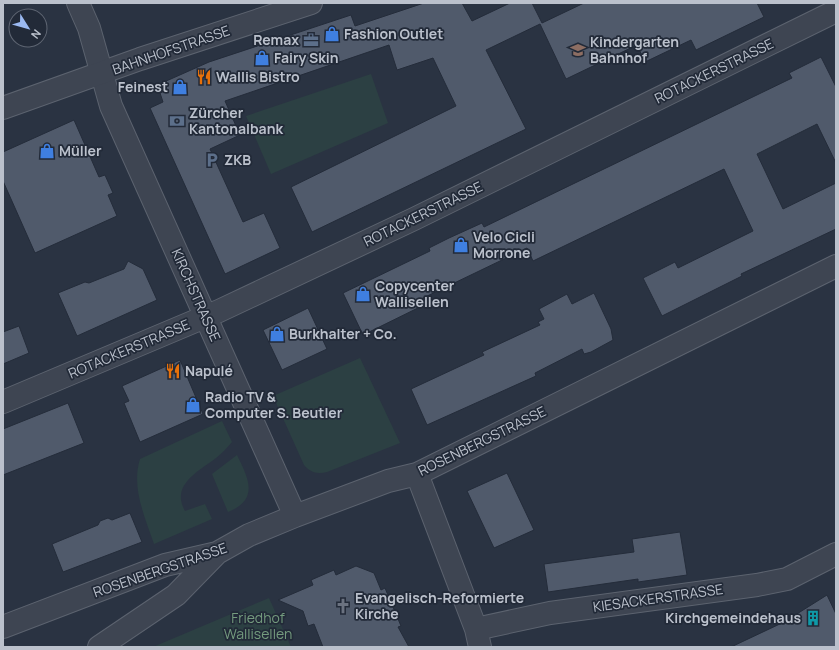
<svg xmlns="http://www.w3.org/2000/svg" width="839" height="650" font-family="Manrope,sans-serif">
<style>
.green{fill:#2c4043}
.building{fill:#505a6b;stroke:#242c3a}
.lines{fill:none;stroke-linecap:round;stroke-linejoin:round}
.minor-casing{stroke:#5c636f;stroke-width:24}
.tertiary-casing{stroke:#5c636f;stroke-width:24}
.minor{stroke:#3e4552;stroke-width:22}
.tertiary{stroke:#3e4552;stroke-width:22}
.labels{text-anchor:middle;stroke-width:3.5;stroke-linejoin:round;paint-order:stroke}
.poi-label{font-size:14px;font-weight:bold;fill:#bbc1cc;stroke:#222a38;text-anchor:start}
.street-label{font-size:14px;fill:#bbc1cc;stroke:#222a38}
.park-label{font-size:14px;fill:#749b7e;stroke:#222a38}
</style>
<rect width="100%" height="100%" fill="#2a3342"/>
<!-- green -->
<path class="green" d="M371 74 388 123 271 174 246 116Z
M360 358 400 443 327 472C317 474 311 473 304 465L273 396Z
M222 421 232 442C227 448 222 453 216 458 199 471 170 485 185 511L205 504 212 519 154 544C145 517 131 488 140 459Z
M237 455C248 478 260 499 228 512L212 474Z
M269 598 291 647H153Z"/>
<!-- building -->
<path class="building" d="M424 3H462L472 21 510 3H532L542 23 584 3H757L764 17 696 50 691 40 645 62 637 45 566 79 540 24 486 50 526 129 312 232 291 187 456 106 433 58 397 70 389 45 225 101 240 135 210 149 243 222 264 213 280 248 225 274 150 108 163 102 160 93 167 90 164 82 209 62 351 15 355 26Z
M821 57 836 87V163L817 124 757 154 783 209 836 183V229L741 274 742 276 662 316 643 278 675 262 678 268 753 231 724 169 533 261 527 248 421 299 424 305 363 335 343 293 430 251 429 248 449 238 482 223 484 227 792 78 789 73Z
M74 120 99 177 105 175 113 193 108 195 117 216 35 253 3 181V152Z
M128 261 143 269 157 300 77 336 58 293 85 282 89 283 124 269Z
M594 293 611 329 613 340 591 352 584 354 582 349 535 373 536 376 427 425 411 389 484 355 482 352 540 325 538 322 544 319 539 309 567 294 572 304Z
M308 308 327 349 282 370 263 330Z
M19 326 29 353 3 364V332Z
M180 360 203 414 140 442 124 403 129 401 122 386Z
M68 403 84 443 3 475V429Z
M507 473 534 530 494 548 467 491Z
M130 513 142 542 63 572 52 544 98 525 100 521 108 518 112 520Z
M680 532 687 575 638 582V579L548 592 544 564 634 552 632 539Z
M356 566 374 573 381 590 385 588 401 626 398 627 409 647H323L314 624 308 626 303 611 278 600 313 585 311 580 334 570 336 575Z
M827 595 836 614V647H731L784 622Z"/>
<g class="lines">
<!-- minor casing -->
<g class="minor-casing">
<path id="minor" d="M78 3 89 28 111 106 295 516
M3 402 219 311 414 219 836 11
M417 474 476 629 480 647
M3 627 165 565 217 553 249 535 295 516 388 481 417 474 836 266
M476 629 550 613 757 585 787 579 836 554
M99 647 176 595 217 553"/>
</g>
<!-- tertiary casing -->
<g class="tertiary-casing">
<path id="tertiary" d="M3 108 140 59 311 3"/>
</g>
<!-- minor -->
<use href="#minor" class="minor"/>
<!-- tertiary -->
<use href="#tertiary" class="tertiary"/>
</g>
<!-- icons -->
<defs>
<g id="shop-bare" transform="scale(1.2)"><path d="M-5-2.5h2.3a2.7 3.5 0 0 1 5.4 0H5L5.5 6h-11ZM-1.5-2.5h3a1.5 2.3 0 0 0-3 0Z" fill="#3f7fe0" stroke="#222a38" stroke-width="2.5" paint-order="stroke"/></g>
<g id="office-bare" transform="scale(1.2)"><path d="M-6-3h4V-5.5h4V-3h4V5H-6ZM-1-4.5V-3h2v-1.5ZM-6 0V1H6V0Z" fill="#5c6f8a" stroke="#222a38" stroke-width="2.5" paint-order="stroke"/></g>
<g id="school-bare" transform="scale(1.2)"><path d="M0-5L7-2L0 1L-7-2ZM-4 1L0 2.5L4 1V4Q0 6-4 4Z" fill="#8d6e63" stroke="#222a38" stroke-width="2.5" paint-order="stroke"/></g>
<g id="restaurant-bare" transform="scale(1.2)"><path d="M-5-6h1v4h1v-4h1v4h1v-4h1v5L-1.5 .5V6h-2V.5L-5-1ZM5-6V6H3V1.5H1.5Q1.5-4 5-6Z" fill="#e8710a" stroke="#222a38" stroke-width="2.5" paint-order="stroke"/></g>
<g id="bank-bare" transform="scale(1.2)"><path d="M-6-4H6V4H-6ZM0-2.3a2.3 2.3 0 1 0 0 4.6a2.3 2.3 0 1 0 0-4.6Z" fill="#5c6f8a" stroke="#222a38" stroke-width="2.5" paint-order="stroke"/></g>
<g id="parking-bare" transform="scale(1.2)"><path d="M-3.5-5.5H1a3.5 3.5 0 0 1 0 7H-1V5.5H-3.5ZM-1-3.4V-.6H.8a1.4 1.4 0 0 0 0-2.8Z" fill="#5c6f8a" stroke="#222a38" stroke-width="2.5" paint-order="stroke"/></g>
<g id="church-bare" transform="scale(1.2)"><path d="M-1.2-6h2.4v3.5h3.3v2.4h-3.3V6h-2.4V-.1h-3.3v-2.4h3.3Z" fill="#6b7280" stroke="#222a38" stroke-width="2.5" paint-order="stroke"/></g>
<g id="building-bare" transform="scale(1.2)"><path d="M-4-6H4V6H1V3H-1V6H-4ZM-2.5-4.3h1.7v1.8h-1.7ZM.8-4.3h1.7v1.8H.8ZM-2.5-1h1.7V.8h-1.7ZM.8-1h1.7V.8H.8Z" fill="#0f9aa8" stroke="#222a38" stroke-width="2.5" paint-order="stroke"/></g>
</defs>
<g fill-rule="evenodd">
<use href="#shop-bare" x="332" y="34"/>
<use href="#office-bare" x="311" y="40"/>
<use href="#school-bare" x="578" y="50"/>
<use href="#shop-bare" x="262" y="58"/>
<use href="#restaurant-bare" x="204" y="77"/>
<use href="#shop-bare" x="180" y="87"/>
<use href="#bank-bare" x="177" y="121"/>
<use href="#shop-bare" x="47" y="151"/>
<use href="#parking-bare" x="212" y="160"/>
<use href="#shop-bare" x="461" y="245"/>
<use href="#shop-bare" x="363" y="294"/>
<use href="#shop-bare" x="277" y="334"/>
<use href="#restaurant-bare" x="173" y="371"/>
<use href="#shop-bare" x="193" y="405"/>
<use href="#church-bare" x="343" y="606"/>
<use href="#building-bare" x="813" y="618"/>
</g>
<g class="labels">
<!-- poi labels -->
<g class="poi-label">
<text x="344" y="39">Fashion Outlet</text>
<text x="299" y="45" text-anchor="end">Remax</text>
<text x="590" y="47">Kindergarten<tspan x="590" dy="16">Bahnhof</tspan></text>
<text x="274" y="63">Fairy Skin</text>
<text x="216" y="82">Wallis Bistro</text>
<text x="168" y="92" text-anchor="end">Feinest</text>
<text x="189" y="118">Zürcher<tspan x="189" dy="16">Kantonalbank</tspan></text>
<text x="59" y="156">Müller</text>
<text x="224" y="165">ZKB</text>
<text x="473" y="242">Velo Cicli<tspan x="473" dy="16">Morrone</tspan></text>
<text x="375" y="291">Copycenter<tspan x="375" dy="16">Wallisellen</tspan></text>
<text x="289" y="339">Burkhalter + Co.</text>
<text x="185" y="376">Napulé</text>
<text x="205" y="402">Radio TV &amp;<tspan x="205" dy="16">Computer S. Beutler</tspan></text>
<text x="355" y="603">Evangelisch-Reformierte<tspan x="355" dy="16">Kirche</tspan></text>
<text x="801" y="623" text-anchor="end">Kirchgemeindehaus</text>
</g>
<!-- street labels -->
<g class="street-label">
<text transform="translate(171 50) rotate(-19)" y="5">BAHNHOFSTRASSE</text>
<text transform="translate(714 71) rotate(-26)" y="5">ROTACKERSTRASSE</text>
<text transform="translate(423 214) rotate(-26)" y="5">ROTACKERSTRASSE</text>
<text transform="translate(196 295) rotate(66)" y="5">KIRCHSTRASSE</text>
<text transform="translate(129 349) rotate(-23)" y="5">ROTACKERSTRASSE</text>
<text transform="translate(482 441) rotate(-26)" y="5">ROSENBERGSTRASSE</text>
<text transform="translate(160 570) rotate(-19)" y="5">ROSENBERGSTRASSE</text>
<text transform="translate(658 598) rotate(-8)" y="5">KIESACKERSTRASSE</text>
</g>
<!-- park labels -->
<g class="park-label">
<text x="258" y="623">Friedhof<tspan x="258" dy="16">Wallisellen</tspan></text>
</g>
</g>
<!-- border -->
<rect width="839" height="650" fill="none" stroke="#bbc1cc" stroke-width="8"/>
<!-- north arrow -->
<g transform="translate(28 28) rotate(127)"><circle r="19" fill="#222a38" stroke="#5f6673"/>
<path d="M0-3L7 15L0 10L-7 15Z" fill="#9bb9f1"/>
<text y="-6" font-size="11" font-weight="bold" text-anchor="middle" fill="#bbc1cc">N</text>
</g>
</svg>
